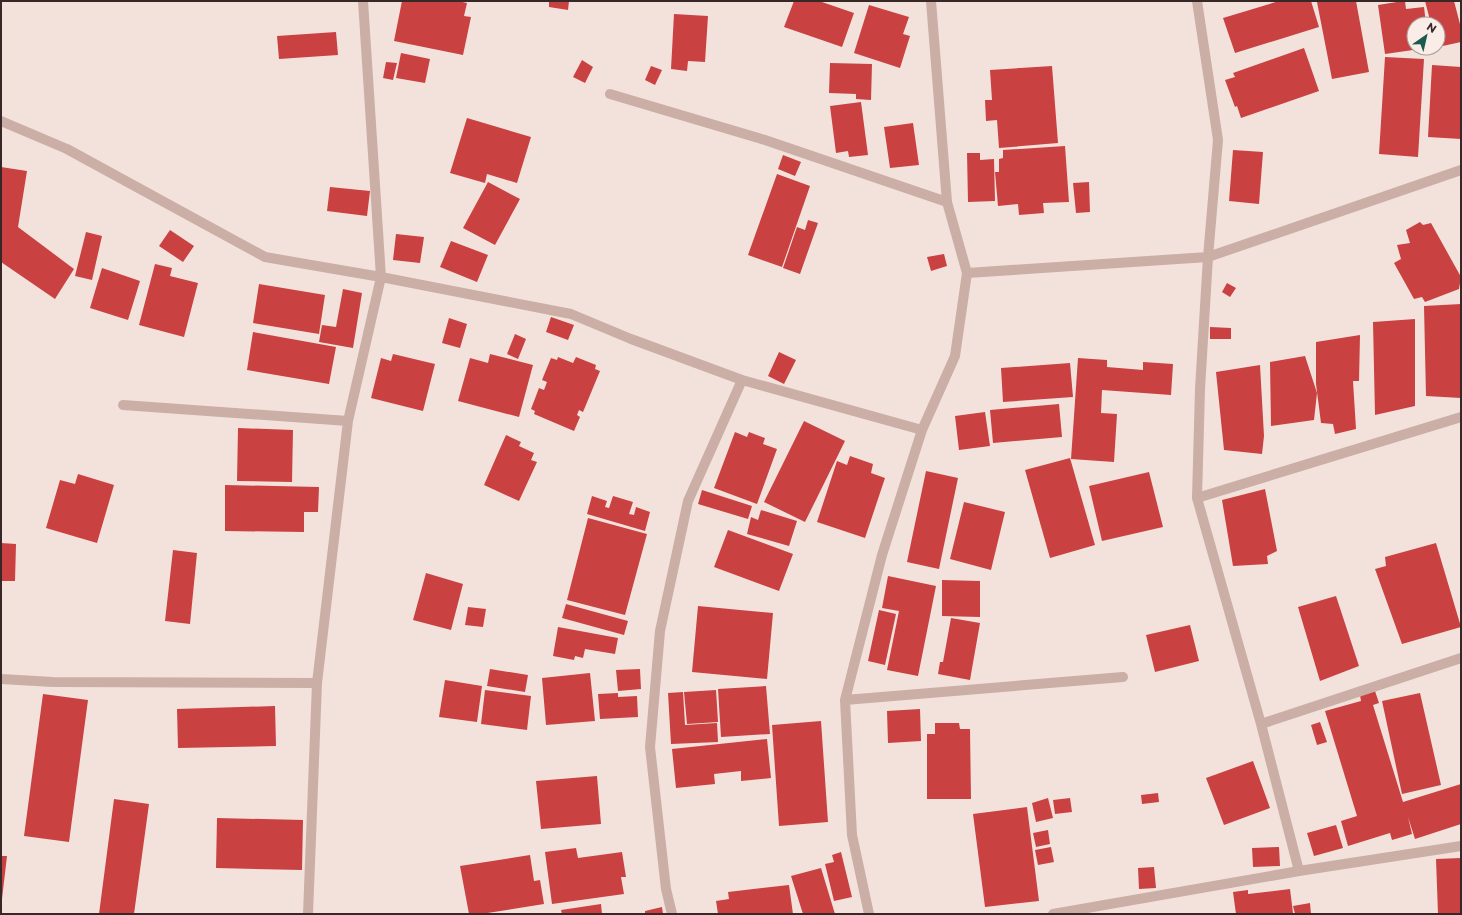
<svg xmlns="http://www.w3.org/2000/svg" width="1462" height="915" font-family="Montserrat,sans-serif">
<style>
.building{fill:#ca4142}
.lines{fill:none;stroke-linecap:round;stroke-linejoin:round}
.minor{stroke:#cbaea6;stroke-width:10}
</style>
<rect width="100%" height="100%" fill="#f3e2db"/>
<!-- building -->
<path class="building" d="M402 1H458L467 3 464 16 471 17 463 55 394 41Z
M549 1H569L568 10 549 7Z
M794 1H819L854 13 842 47 784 27Z
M1279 1H1311L1319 27 1235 53 1223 18Z
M1322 1H1356L1369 72 1332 79 1317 2Z
M1403 1H1405L1406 9 1424 7 1426 24H1414V48L1420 49 1385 54 1378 5Z
M1425 1H1454L1461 28V42L1438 47V24H1431Z
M869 5 909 17 903 34 910 36 900 68 854 53Z
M674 14 708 16 705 62 688 61 687 71 671 69Z
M336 32 338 55 279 59 277 36Z
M1304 48 1319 91 1241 118 1237 106 1235 107 1225 80 1235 77 1233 73Z
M401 53 430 59 425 83 396 78Z
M1385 57 1424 59 1418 157 1379 154Z
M582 60 593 67 585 83 573 77Z
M386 62 397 63 393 80 383 78Z
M830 63 872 64 871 100 856 99V94L829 93Z
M1432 65 1461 67V139L1428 137Z
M651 66 662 70 655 85 645 80Z
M1052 66 1058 143 999 148 997 120 986 121 985 100H992L990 70Z
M861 102 868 155 849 157 848 151 836 153 830 106Z
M467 118 531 137 517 183 487 174 485 183 450 173Z
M913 123 919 165 890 168 884 127Z
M1065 146 1069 202 1043 203 1044 213 1019 215 1018 204 998 206 995 172H999V159L1003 158V150Z
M1233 150 1263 152 1259 204 1229 201Z
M967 153H980V160L994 159 995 201 968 202Z
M783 155 801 162 795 176 778 169Z
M1 167 27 171 18 227 74 269 55 299 1 262Z
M777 174 810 186 782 267 748 255Z
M488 182 520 199 495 245 463 228Z
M1089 182 1090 212 1076 213 1073 183Z
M330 187 370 191 367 216 327 211Z
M808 220 818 223 800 274 783 268 797 227 805 230Z
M1420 222 1423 225 1431 223 1461 277 1459 289 1425 302 1422 297 1414 299 1394 263 1401 259 1397 245 1410 243 1406 230Z
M170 230 194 246 183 262 159 246Z
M86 232 102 236 92 280 75 276Z
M396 234 424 237 420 263 393 260Z
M451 241 488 255 477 282 440 267Z
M944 254 947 266 931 271 927 257Z
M155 264 172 268 170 276 198 283 184 337 139 325Z
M102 268 140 281 128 320 90 308Z
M1227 283 1236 288 1230 297 1222 292Z
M259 284 325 295 319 334 253 323Z
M343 289 362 293 353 348 319 342 322 325 336 327Z
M1461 304V398L1426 396 1424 306Z
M551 317 574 325 568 340 546 332Z
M449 318 467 324 460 348 442 343Z
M1415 319V406L1375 415 1373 322Z
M1210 327 1231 328V339H1210Z
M253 332 336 347 329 384 247 370Z
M515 334 526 339 518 359 507 354Z
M1360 335 1359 381H1353L1356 429 1335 434 1333 424 1321 423 1316 384V342Z
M779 352 796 360 784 384 768 376Z
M393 354 435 364 423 411 371 398 381 358 391 361Z
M490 354 533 365 519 417 458 401 470 358 488 363Z
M1305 356 1317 393 1314 420 1271 426 1270 362Z
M558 357 573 363 576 357 596 365 595 369 600 371 583 412 579 410 577 415 580 417 574 431 534 414 535 411 531 409 539 388 544 390 547 382 542 380 551 358 557 360Z
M1078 358 1107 360V367L1143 370V362L1173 364 1171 395 1102 390 1101 413 1117 414 1114 462 1071 459Z
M1070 363 1073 397 1003 402 1001 368Z
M1260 365 1264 436 1262 454 1224 450 1216 372Z
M1059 404 1062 437 993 443 990 410Z
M985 412 990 446 959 450 955 416Z
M804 421 845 441 805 522 764 502Z
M238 428 293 430 292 482 237 481Z
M735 432 747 437 749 432 765 438 763 444 777 449 757 504 714 488Z
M506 435 521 442 519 446 534 453 531 460 537 462 519 501 484 485Z
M850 456 873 464 871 473 885 478 865 538 817 522 837 461 847 465Z
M1070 458 1095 545 1050 558 1025 470Z
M926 471 958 478 939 569 907 562Z
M1149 472 1163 527 1102 541 1089 486Z
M78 474 114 485 97 543 46 528 60 480 75 484Z
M225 485 319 487 318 512H304V532L225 531Z
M1265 489 1277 551 1267 556 1268 564 1233 566 1222 500Z
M702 490 752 506 748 519 698 504Z
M592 496 607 501 605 507 609 508 613 496 633 502 629 514 634 515 636 507 650 512 645 531 587 514Z
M964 502 1005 512 991 570 950 559Z
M761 510 797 521 789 546 747 534 751 517 758 520Z
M588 518 647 534 625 615 567 600Z
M728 530 793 554 779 591 714 567Z
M1 543 16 544 15 581H1Z
M1436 543 1461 627 1402 644 1375 569 1386 566 1385 557Z
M173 550 197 553 190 624 165 621Z
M426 573 463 584 451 630 413 620Z
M888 576 936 586 918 676 887 670 899 611 882 608Z
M942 580 980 581V617L942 616Z
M1336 596 1359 666 1320 681 1298 607Z
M566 604 628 621 624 635 562 618Z
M698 606 773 613 767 679 692 672Z
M468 607 486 609 483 627 465 625Z
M879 610 896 614 885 665 868 661Z
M951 618 980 623 970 680 938 674 940 662H943Z
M1190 625 1199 661 1155 672 1146 635Z
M558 627 618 638 615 654 585 649 583 658 575 656 574 660 553 656Z
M490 669 528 675 525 692 487 686Z
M640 669 641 689 618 691 616 670Z
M590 673 595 721 546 725 542 678Z
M445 680 482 686 477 722 439 717Z
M766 686 770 734 721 737 718 689Z
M485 690 531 696 527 730 481 724Z
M716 690 718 722 687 724 684 692Z
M1375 691 1379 703 1373 705 1403 802 1461 784V824L1415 839 1408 817 1412 834 1392 840 1390 833 1348 846 1341 821 1357 816 1325 711 1361 701 1360 695Z
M683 692 685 725 717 723 718 742 671 744 668 693Z
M618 693V697L637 696 638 717 600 719 598 694Z
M1420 693 1441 785 1402 794 1382 701Z
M43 694 88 700 69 842 24 836Z
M275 706 276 746 178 748 177 709Z
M920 709 921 741 888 743 887 711Z
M821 721 828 822 779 826 772 725Z
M1320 722 1327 742 1317 745 1311 725Z
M935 723H959L960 729H970L971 799H927V734H935Z
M767 739 771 778 741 781V771L714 774 715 784 676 788 672 749Z
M1253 761 1270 808 1224 825 1206 778Z
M597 776 601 824 541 829 536 781Z
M1158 793 1159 802 1142 804 1141 795Z
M1048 798 1053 818 1036 822 1032 803Z
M1070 798 1072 812 1055 814 1053 800Z
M114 799 149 804 134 914H99Z
M1027 807 1039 901 985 907 973 814Z
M217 818 303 820 302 870 216 868Z
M1336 825 1343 848 1314 856 1307 833Z
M1048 830 1050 844 1036 847 1033 833Z
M1051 847 1054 862 1038 865 1035 850Z
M1279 847 1280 866 1253 867 1252 848Z
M576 848 578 858 622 852 626 877H621L624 894 552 904 545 852Z
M841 852 852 897 834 901 825 864 834 862 832 855Z
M530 855 534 881 540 880 544 904 481 914H469L460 866Z
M1 856H7L2 899H1Z
M1461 858V914H1438L1436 859Z
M1154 867 1156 888 1139 889 1138 868Z
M821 868 835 914H803L791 876Z
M789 885 793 914H718L716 901 729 899 728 892Z
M1290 889 1293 913 1236 914 1233 892 1248 890V894Z
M1310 903 1311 914H1295L1293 906Z
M601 904 602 914H562L561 910Z
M662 907 663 914H645V911Z"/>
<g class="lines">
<!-- minor -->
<path class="minor" d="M1197 1 1218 140 1208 257 1200 389 1197 498 1261 724 1299 871
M610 94 765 140 947 202
M1 121 67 149 265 257 381 277 571 314 631 339 742 380 922 430
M967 273 1208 257 1461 170
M123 405 348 421
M1197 498 1461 417
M1 679 53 682 317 683
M845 700 1123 677
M1261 724 1461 658
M308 914 317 683 348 421 381 277 363 1
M672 914 666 889 650 747 660 631 688 501 742 380
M869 914 852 835 845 700 882 555 922 430 955 356 967 273 947 202 931 1
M1053 914 1299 871 1461 846"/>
</g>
<!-- border -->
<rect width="1462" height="915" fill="none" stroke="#372827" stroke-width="4"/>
<!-- north arrow -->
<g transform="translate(1426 36) rotate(34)"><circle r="19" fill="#faede7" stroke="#ac9e9a"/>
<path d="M0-3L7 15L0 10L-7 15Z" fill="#1b5a4f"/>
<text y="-6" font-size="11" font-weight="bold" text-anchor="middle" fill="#372827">N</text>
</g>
</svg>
